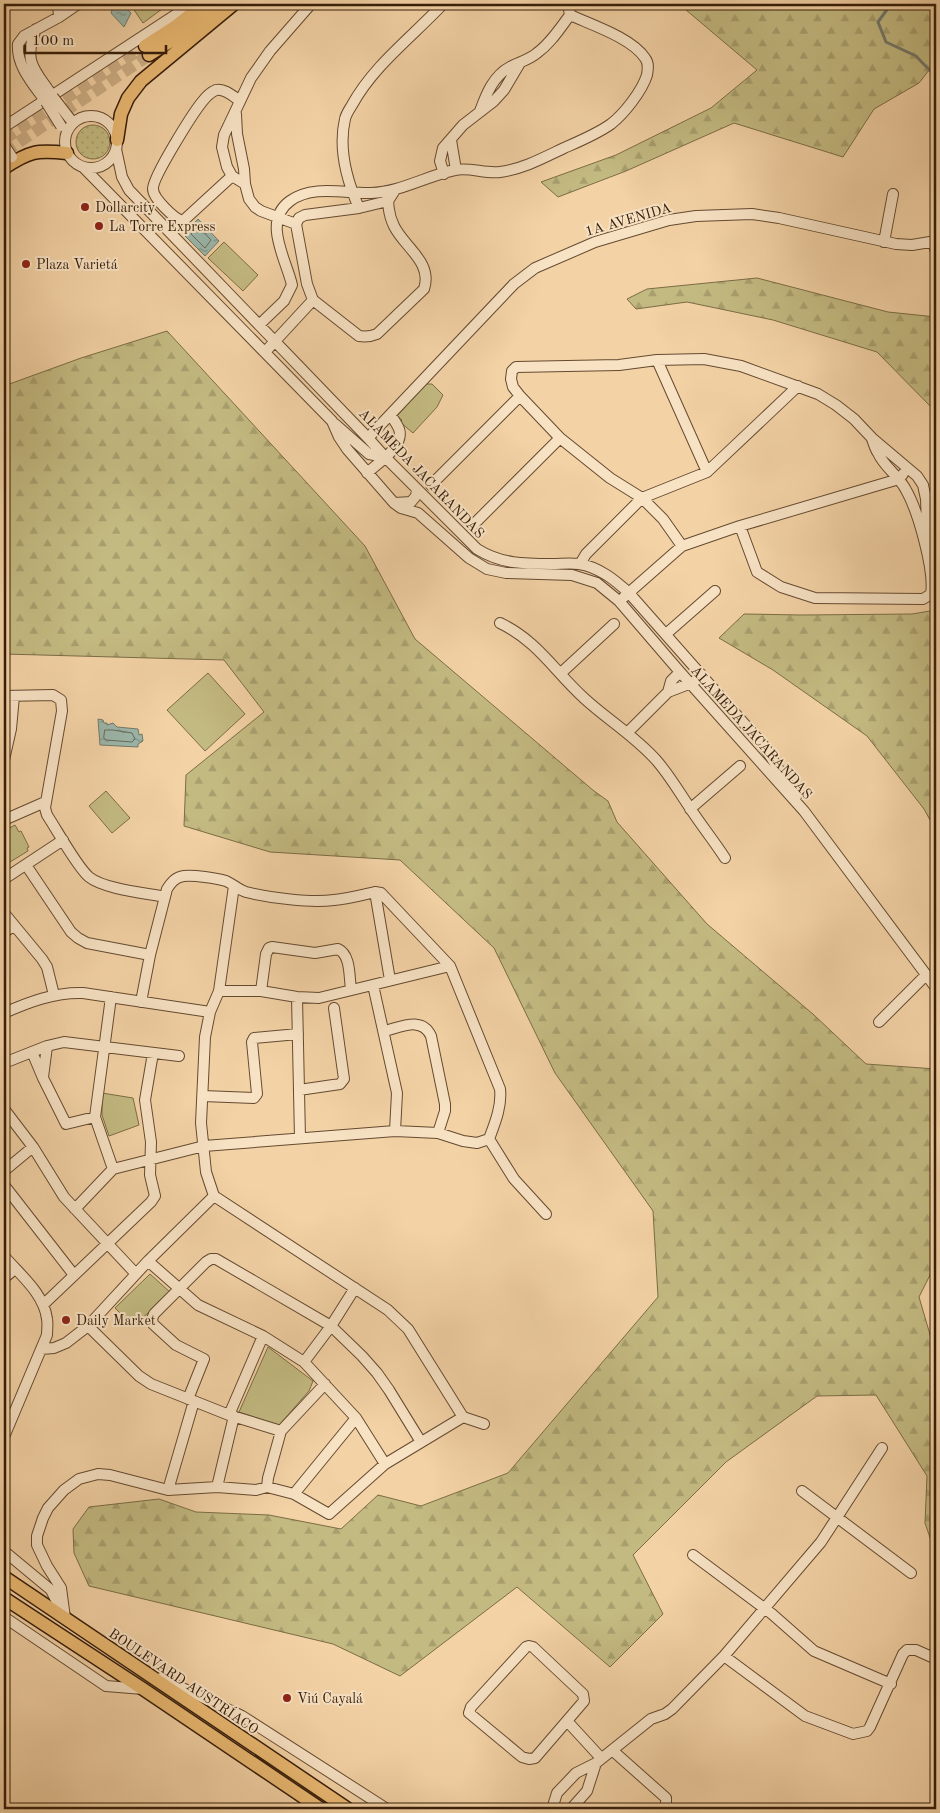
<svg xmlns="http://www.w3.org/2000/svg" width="940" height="1813" font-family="'Old Standard TT',serif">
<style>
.green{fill:#c3ba81;stroke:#7c6c45}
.forest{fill:url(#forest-firs);stroke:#7c6c45}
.garden{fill:url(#garden-dots);stroke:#7c6c45}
.water{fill:url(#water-ripples);stroke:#73796a}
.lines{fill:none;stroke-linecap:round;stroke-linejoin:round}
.shore{stroke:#686a5a;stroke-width:1}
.stream{stroke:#73796a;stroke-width:3}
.major-tunnel{stroke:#cdae86;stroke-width:12;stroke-dasharray:12 6;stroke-linecap:butt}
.minor-casing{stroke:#654a30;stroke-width:12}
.major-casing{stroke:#361d09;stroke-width:15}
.minor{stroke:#f7e2c4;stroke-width:10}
.major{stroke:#eab972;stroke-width:12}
.minor-bridge-casing{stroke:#654a30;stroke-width:12;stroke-linecap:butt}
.minor-bridge{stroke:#f7e2c4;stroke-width:10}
.poi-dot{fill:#8f2418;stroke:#f7e2c4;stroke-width:2}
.labels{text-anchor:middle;stroke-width:4;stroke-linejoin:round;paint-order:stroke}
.poi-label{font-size:14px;fill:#361d09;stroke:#f7e2c4;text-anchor:start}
.street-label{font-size:14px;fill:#361d09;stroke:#f7e2c4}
</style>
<defs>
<pattern id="forest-firs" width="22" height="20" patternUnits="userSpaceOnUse" patternTransform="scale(1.25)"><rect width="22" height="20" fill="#c3ba81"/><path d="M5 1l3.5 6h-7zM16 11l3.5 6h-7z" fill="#a89f6e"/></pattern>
<pattern id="garden-dots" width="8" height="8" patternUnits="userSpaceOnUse" patternTransform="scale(1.25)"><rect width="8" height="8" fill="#c3ba81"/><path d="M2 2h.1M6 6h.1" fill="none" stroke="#a89f6e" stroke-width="1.8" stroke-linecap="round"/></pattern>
<pattern id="water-ripples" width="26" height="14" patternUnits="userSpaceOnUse" patternTransform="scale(1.25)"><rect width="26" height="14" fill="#9bb7ab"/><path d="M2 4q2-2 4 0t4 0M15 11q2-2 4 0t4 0" fill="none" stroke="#7f9489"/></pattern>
</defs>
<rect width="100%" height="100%" fill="#f3d2a5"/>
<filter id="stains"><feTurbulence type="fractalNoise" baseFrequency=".004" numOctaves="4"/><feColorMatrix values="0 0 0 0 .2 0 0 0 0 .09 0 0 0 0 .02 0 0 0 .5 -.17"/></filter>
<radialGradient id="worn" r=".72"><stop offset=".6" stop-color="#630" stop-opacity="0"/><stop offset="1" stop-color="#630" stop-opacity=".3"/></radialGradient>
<!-- green -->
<path class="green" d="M130 4H158L162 9 143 23Z
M224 242 258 275 243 291 208 258Z
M426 384H432L443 395 437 407 413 433 400 422 402 420 397 416Z
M208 673 245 714 205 751 167 710Z
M106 791 130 818 112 833 89 806Z
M15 825 19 832 21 831 29 847 27 848 28 851 10 862 4 850V831Z
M102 1093 133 1098 139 1125 109 1136 102 1115Z
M150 1274 171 1293 133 1326 115 1308Z
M268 1347 313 1381 309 1391 279 1425 239 1412Z"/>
<!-- forest -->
<path class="forest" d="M679 4H936V61L919 83 874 109 843 157 734 123 626 171 558 197 541 182 616 155 711 108 757 70Z
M757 278 888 312 936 317V412L877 352 773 320 687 302 636 309 627 299 647 289Z
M167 331 365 546 415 639 594 791 608 801 617 822 707 924 814 1015 866 1064 936 1069V1263L919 1297 936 1355V1555L925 1523 927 1476 876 1395 817 1396 726 1462 633 1555 663 1614 610 1667 517 1587 400 1676 333 1644 89 1586 74 1553 73 1529 89 1507 159 1499 196 1512 269 1515 341 1529 378 1495 421 1506 508 1473 658 1297 653 1211 555 1073 494 948 400 860 270 852 184 826 186 775 264 712 224 660 4 654V386L81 358Z
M936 610V831L924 809 867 736 773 670 719 638 744 614 801 615 912 614Z"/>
<!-- garden -->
<path class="garden" d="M76 142a17 17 0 1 1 34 0a17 17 0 1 1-34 0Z"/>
<!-- water -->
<path class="water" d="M114 4H121L131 13 124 27 111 13Z
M198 219 219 241 205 256 183 234Z
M98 719 103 720 104 723H107V725L113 723 117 727 138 729 139 735 142 734 143 741 138 744V747L100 745Z"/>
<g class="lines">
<!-- shore -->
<path class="shore" d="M199 227 211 240 205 248 191 234 196 228Z
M105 730H113L132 733 135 739 132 742 106 740 104 738Z"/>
<!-- stream -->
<path class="stream" d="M891 4 878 22 886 42 916 56 936 77"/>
<!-- major-tunnel -->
<path class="major-tunnel" d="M4 139 145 46
M4 152 149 55"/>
<!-- minor casing -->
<g class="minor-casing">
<path id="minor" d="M58 4 59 17
M36 29C22 64 36 70 53 97
M46 102C34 85 16 66 18 44L24 36 59 17 78 4
M480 111C486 95 493 76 510 67 519 62 529 60 537 53 551 43 560 28 570 15L568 4
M236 114 237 134 244 169 245 184 249 199 255 207 261 211 296 224
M65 142a26 26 0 1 1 52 0a26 26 0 1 1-52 0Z
M4 127 192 4
M451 140 456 170
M116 149 122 177 129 190 368 438 385 457 477 549C501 564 524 564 552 564 561 564 570 563 579 564 599 567 615 580 629 593L764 746 796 797
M84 168 332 421 339 437 347 449 394 503 401 508 418 513 469 558 487 569 506 573 572 575 597 583 619 601 680 672 804 811 936 988
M444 174 440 161 443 148 463 125 494 101 504 90 520 63
M232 176 183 221C174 219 153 198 153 189 152 178 193 113 202 102 205 98 211 92 216 90 225 88 234 97 240 101
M245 184 232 176 227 167 222 147 224 135 251 78 270 51 311 4
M388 191C388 203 388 214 394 226 404 247 433 262 424 289L377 334C370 337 366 337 359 336L313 300 307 284 296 224 299 218 305 215 359 208 388 201 395 190
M359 208C347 181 338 149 345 119 346 114 349 110 352 105 374 65 412 37 443 4
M884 242 893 194
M933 242 936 252
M259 325 284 301 292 285C286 259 262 221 290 201 313 184 346 194 371 193 401 192 426 176 455 170 470 167 485 174 500 172 523 169 543 158 564 148 580 141 597 134 611 124 624 114 642 91 647 75 648 69 649 63 645 58 632 38 592 25 570 15
M265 352 313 300
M657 360 707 472
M335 424 369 454 385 457
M368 438 514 284 535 268 595 242 669 220 696 216 752 214 779 218 896 244 912 245 936 241
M367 473C378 463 405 446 399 429 397 424 393 419 391 415
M431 485 520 396
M395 503 411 502 416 496 417 489
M472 526 560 438
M740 526 757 572 781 587 815 598 923 599 931 594C935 571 918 511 906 490 899 476 884 467 878 453 875 449 874 444 872 439
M682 546 663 519 642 498 610 478 560 438 520 396 513 387 511 379 512 371 516 367 619 365 657 360 704 359 741 366 818 394 836 405 854 419 872 438 917 476 923 485 926 499 928 553
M580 564 586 554 642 498 707 472 798 386
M624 597 682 546 740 526 899 479 903 474
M500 623C539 642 554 671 585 699 608 720 636 737 657 761 670 776 679 792 690 808 701 825 714 841 725 858
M666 634 715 591
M561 673 614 624
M668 692 671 681 680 672
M4 696 53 695 61 700 62 711 45 808 47 815C57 830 77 867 89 877 104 889 145 893 165 897
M627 733 668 692 694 682 701 674
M4 760 11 729 14 696
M690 809 740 766
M4 820 45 802
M26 865 71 932 78 938 87 943 150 955
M4 879 63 840
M234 886 219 991 210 1012 205 1037 201 1123 206 1172 214 1196 388 1310 408 1329 463 1417 484 1424
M375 892 390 980
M4 913 42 959 47 967 54 995
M4 932 14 926
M373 985 397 1093 395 1131
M219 991H261L297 997 319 998 450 966
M261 991 266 954 269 948 272 947 315 953 338 949C351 955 349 977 351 989
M111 997 95 1117 113 1169
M297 997 300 1138
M4 1013C29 1002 55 992 83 993L210 1012
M879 1022 926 975
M385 1031C401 1027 422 1016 431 1036L445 1104V1111L438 1133
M32 1052 43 1078 66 1124 95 1117
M4 1063 47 1046 64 1042 179 1056
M43 1077 47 1046
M299 1090 340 1084 344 1079 334 1008
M203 1096 254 1098 257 1094 252 1042 254 1038 298 1034
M4 1109 33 1147 64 1197 136 1274
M489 1139 514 1179 546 1214
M4 1171 33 1147
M4 1185 74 1275
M75 1209 113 1169 204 1146 395 1131 438 1133 463 1141 477 1143 489 1139C495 1123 502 1106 500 1089L450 966 381 893 375 892C362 895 348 899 334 900 310 903 270 898 246 892 239 890 233 884 226 881 216 878 194 875 184 876 175 877 171 883 167 889L150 955 141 1002
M4 1256C19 1274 44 1293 47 1319 48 1324 47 1330 47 1335L4 1437
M148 1261 198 1305 263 1336 304 1362 356 1418 385 1464
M4 1278 15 1269
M44 1304 151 1202 155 1196 150 1175 151 1142 145 1100 153 1053
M88 1326 139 1376 151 1384 229 1415 281 1431
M41 1349 54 1348 66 1343 88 1326 148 1261 214 1196
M304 1362 331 1326 355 1288
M188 1399 204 1359 176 1345 153 1324 152 1319 154 1314 206 1262 211 1259H216L331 1326 362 1356 377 1373 389 1390 421 1442
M229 1415 263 1336
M217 1487 234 1416
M267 1487 268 1478 281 1431 325 1384
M168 1490 194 1401
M802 1491 911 1573
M294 1494 356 1418
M4 1551 51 1590 60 1608
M693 1555 772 1614 814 1651 891 1684
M4 1617 106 1686 143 1689
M65 1618 61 1588 47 1566 37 1545V1536L43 1518 48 1508 64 1490 79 1479 98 1474 110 1475 168 1490 217 1487 256 1490 267 1487 294 1494 329 1514 385 1464 463 1417
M529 1646 533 1647 583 1694 584 1701 535 1758 529 1759 522 1757 469 1713 471 1707 526 1647Z
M724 1656 805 1716 853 1734 867 1731 870 1727 903 1654 907 1650H916L936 1659
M161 1678 242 1716 387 1809
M567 1721 601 1758
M612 1750 666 1798V1809
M552 1809 557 1793 576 1773 596 1763 651 1719 665 1714 672 1709 724 1656 821 1542 882 1448
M571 1809 587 1791 596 1763"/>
</g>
<!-- major casing -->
<g class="major-casing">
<path id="major" d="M145 46 176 26 204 4
M149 55 182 34 219 4
M117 140 121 114 128 98 141 81 234 4
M4 168C30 151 36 150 67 153
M4 1577 348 1809
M4 1598 143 1689 321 1809"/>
</g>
<!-- minor -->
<use href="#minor" class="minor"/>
<!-- major -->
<use href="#major" class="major"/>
<!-- minor-bridge casing -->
<g class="minor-bridge-casing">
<path id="minor-bridge" d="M53 97 70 119
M46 102 61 126
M4 145 12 157"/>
</g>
<!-- minor-bridge -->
<use href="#minor-bridge" class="minor-bridge"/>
</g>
<!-- markers -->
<g class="poi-dot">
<circle cx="85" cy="207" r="5"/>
<circle cx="99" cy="226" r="5"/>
<circle cx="26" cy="264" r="5"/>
<circle cx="66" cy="1320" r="5"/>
<circle cx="287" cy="1698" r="5"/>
</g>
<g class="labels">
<!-- poi labels -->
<g class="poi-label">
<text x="95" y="212">Dollarcity</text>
<text x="109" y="231">La Torre Express</text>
<text x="36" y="269">Plaza Varietá</text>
<text x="76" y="1325">Daily Market</text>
<text x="297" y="1703">Viú Cayalá</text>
</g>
<!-- street labels -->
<g class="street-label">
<text transform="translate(628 219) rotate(-16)" y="5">1A AVENIDA</text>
<text transform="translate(422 473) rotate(46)" y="5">ALAMEDA JACARANDAS</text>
<text transform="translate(752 732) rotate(48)" y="5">ALAMEDA JACARANDAS</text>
<text transform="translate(184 1681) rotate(34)" y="5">BOULEVARD AUSTRÍACO</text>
</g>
</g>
<!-- margin -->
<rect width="940" height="1813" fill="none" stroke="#f3d2a5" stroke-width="20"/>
<rect x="5" y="5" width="930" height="1803" fill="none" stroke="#361d09" stroke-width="2.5"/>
<rect x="10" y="10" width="920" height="1793" fill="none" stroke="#361d09"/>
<!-- scale -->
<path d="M25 45v8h141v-8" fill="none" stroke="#361d09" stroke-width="2.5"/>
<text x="32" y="45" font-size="15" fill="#361d09" stroke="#f7e2c4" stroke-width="4" paint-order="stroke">100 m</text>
<rect width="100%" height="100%" filter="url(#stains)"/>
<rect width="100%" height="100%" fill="url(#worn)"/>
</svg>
